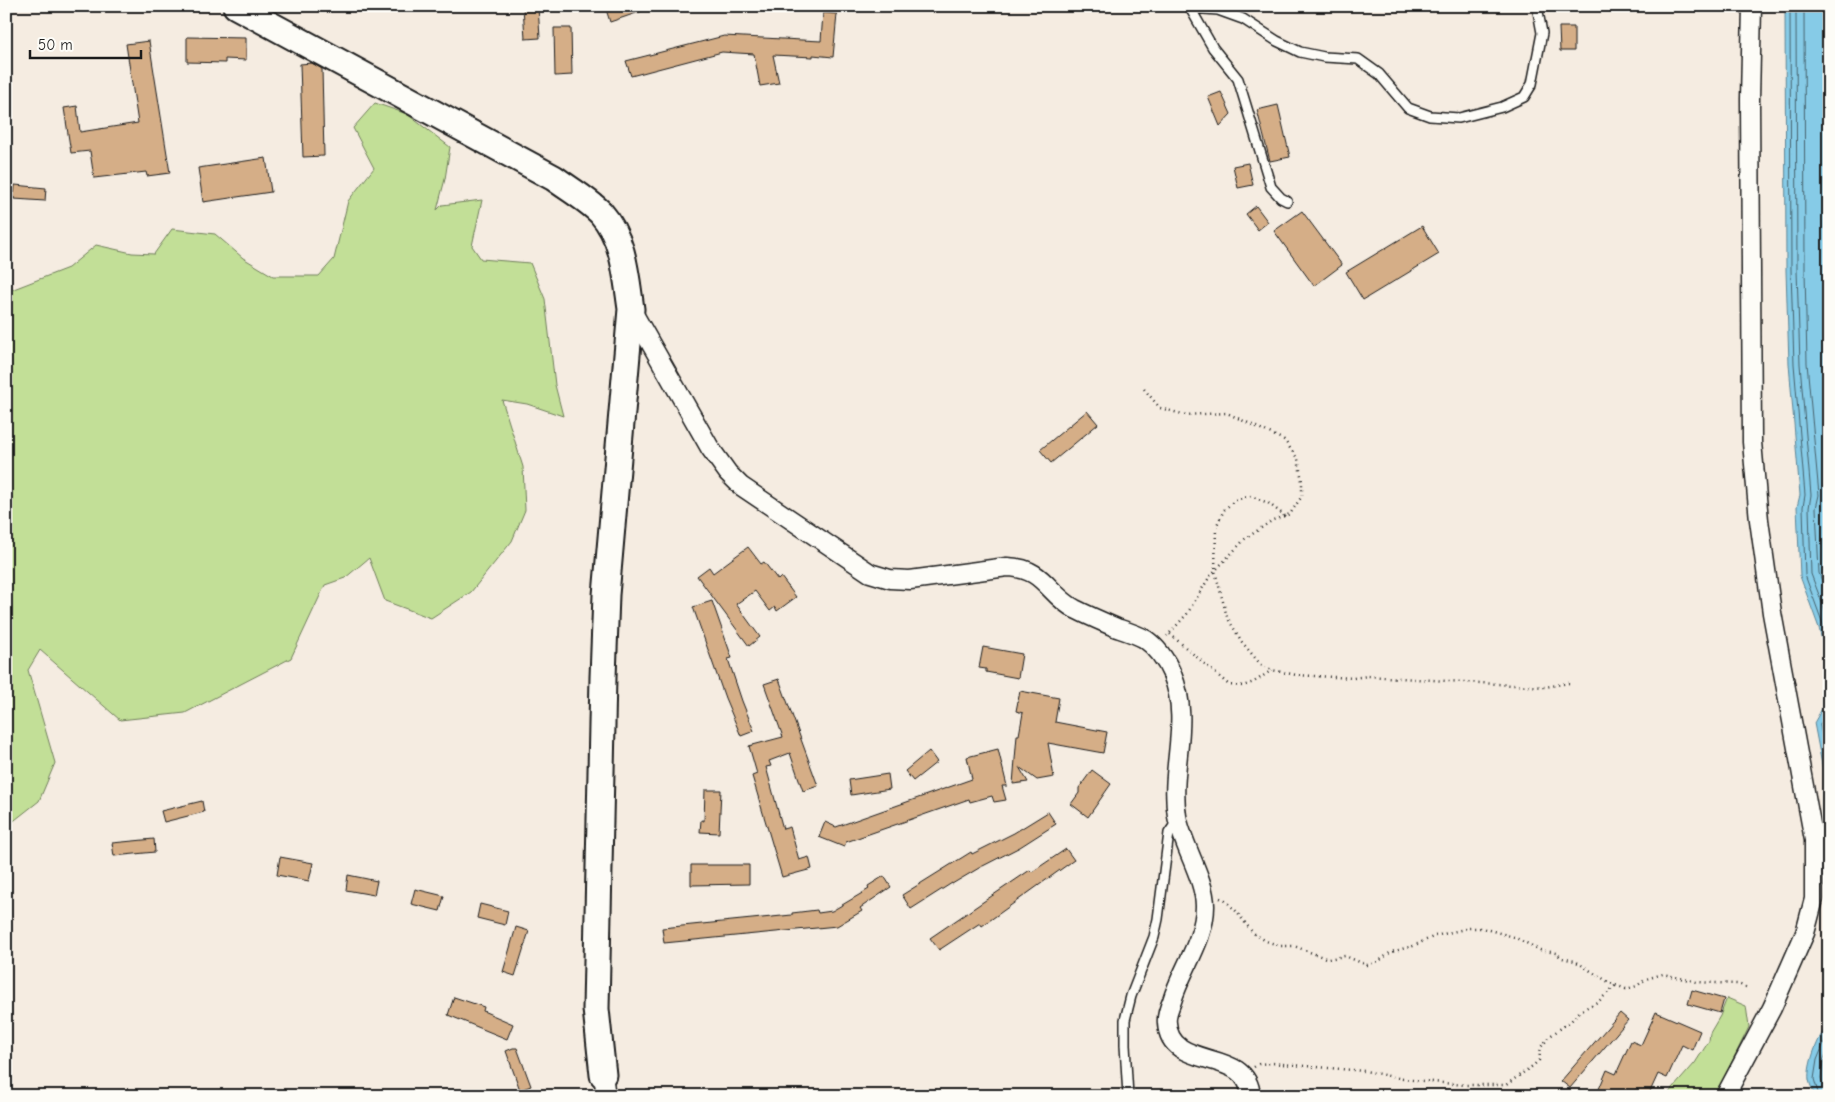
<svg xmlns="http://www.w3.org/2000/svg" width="1835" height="1102" font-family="'Comic Neue',sans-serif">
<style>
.green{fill:#c2df97;stroke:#6f7e5a}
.water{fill:#86cbe7;stroke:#5c8596}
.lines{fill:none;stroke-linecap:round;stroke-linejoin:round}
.shore{stroke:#46626d;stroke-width:1}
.building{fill:#d5ae87;stroke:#1c1c1c}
.lane-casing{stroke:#1c1c1c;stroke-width:12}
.street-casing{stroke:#1c1c1c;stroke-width:21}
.secondary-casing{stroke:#1c1c1c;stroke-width:29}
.path{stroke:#1c1c1c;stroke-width:2.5;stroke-dasharray:1 4;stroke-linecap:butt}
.lane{stroke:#fdfcf7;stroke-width:9}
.street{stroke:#fdfcf7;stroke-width:18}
.secondary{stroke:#fdfcf7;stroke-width:25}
</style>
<rect width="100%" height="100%" fill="#f5ece1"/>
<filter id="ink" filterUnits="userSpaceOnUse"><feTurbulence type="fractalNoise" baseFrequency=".02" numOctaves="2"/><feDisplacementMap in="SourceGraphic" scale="10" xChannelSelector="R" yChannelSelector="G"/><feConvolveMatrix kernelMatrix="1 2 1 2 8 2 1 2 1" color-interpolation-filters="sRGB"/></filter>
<g filter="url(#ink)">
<!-- green -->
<path class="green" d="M375 103 407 114 450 147 445 179 437 210 442 205 482 200 472 246 481 259 530 263 545 299 555 385 563 416 527 404 502 400 523 467 525 510 512 541 471 592 431 618 385 601 369 558 345 578 325 585 291 658 185 713 120 720 40 650 28 670 55 763 39 801 6 827V292L68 268 96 245 132 253 154 254 172 229 215 234 243 258 273 276H319L334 259 348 201 374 168 353 128Z
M1727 998 1746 1006 1749 1027 1715 1096H1666L1695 1063 1709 1041 1710 1033 1720 1016Z"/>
<!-- water -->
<path class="water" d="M1785 6H1829V801L1814 723 1824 705 1829 688 1828 666 1819 628 1800 576 1797 507 1800 495 1789 364 1786 271Z
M1829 1023V1096H1815C1813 1091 1810 1085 1809 1080 1807 1064 1819 1035 1829 1023Z"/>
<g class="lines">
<!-- shore -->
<path class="shore" d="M1790 6 1791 270 1794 364 1805 495 1803 507 1805 575 1824 627 1829 648
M1796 6 1797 270 1800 364 1811 495 1809 508 1811 574 1829 621
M1804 6 1805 270 1807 363 1819 495 1816 508 1819 573 1829 600
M1829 705 1820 725 1829 774
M1819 1096 1814 1079 1817 1060 1829 1031
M1826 1096 1821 1078 1823 1061 1829 1046"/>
</g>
<!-- building -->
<path class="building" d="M523 6H538L540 38 525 39Z
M605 6H650L651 8 610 22Z
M823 13 837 14 833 57 813 55V57L773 55 779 83 760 86 754 54 722 52 631 76 626 61 724 36 821 41Z
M1559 27H1574V51H1560Z
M554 28H571L572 75 555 76Z
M187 37 246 38V60L225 59V63L187 62Z
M149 41 170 173 147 176 146 172 94 178 90 151 71 153 64 108 77 106 80 132 138 123 126 44Z
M312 63 322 69 324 156 303 157 300 64Z
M1221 92 1231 114 1220 126 1208 97Z
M1278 105 1290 157 1270 161 1257 110Z
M266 158 271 192 203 202 198 168Z
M1248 163 1253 185 1238 188 1233 166Z
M15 185 46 188 45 201 14 199Z
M1256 206 1268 222 1258 230 1246 214Z
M1302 211 1342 265 1314 286 1274 231Z
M1422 226 1439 254 1363 300 1346 272Z
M1087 411 1098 424 1051 463 1040 450Z
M748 547 761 564 764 562 778 580 781 577 796 597 777 611 775 607 770 611 755 591 736 604 760 637 749 646 697 576 709 567 713 573Z
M712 601 732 658 728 659 742 701 754 731 741 736 725 698 693 607Z
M983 647 1022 654 1018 678 986 672V669L979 668Z
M779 679 818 786 803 791 790 753 769 761 771 766 766 767 783 829 790 827 799 860 809 857 812 869 782 877 752 776 757 774 749 746 783 737 764 684Z
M1020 691 1059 698 1055 722 1107 732 1103 753 1048 743 1054 777 1037 780 1019 767 1028 782 1013 784 1017 735H1019L1023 713 1016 711Z
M998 749 1007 786H1002L1006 800 994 802 992 796 970 802 969 799 846 842 844 847 819 837 825 822 836 827 972 779 967 757Z
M929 751 937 762 913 781 905 771Z
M1092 770 1111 784 1088 817 1071 804 1079 793V788Z
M888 774 890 789 851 795 849 780Z
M705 790H721L719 833 700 832 701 820 704 821Z
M202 801 204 812 164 822 161 811Z
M1048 812 1056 824 1020 847 979 868 952 884V883L911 909 902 895 971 852 972 854 1014 833Z
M154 839 155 852 114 856 112 843Z
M1066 849 1074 860 982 926 980 923 939 950 930 938 1030 870 1032 872Z
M280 857 313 863 309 881 277 875Z
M691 865H749V884L691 885Z
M348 875 377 881 374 895 346 890Z
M884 876 891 887 860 908 862 911 837 926 664 943 662 928 792 915V913L817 910 818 913 832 911 869 889 868 886Z
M415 889 444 896 440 911 411 904Z
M480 904 508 911 505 925 477 918Z
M516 927 529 931 515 976 503 972Z
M1692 990 1724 999 1720 1013 1688 1004Z
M454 997 484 1007 483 1011 513 1024 507 1039 448 1015Z
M1656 1012 1700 1031 1692 1050 1682 1045 1667 1078 1658 1074 1648 1096H1614L1599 1089 1607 1070 1616 1074 1631 1041 1641 1045Z
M1620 1013 1628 1020 1570 1088 1561 1081Z
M513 1048H517L531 1086 520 1090 506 1051Z"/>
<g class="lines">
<!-- lane casing -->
<g class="lane-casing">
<path id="lane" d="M1189 6 1213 48 1238 79 1271 187 1281 198 1287 201
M1190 8 1218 10 1243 19 1277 41 1300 52 1324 57 1358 59 1379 74 1408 108 1430 116 1459 118 1502 107 1524 97 1532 84 1542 33 1537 6
M1128 1096 1125 1045V1020L1131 996 1154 937 1158 919 1169 833 1178 820"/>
</g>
<!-- street casing -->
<g class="street-casing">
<path id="street" d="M631 309 710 448 728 473 741 486 870 573 890 579 910 580 1007 567C1045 568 1047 594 1075 609 1089 616 1103 622 1117 628 1126 631 1136 634 1145 639 1158 648 1166 660 1172 674 1192 723 1169 767 1177 816 1182 845 1205 878 1205 906 1205 940 1181 970 1172 1001 1169 1008 1166 1016 1167 1023 1170 1073 1247 1045 1251 1096
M603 1075 606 1096
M1725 1096 1772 1008 1805 933 1814 899V840L1772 613 1759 520 1752 442 1750 99 1752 6"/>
</g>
<!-- secondary casing -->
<g class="secondary-casing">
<path id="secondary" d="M236 6 554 178C569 189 588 200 601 213 624 239 626 275 631 309L606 595 603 677 596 1009 603 1075"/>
</g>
<!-- path -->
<path class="path" d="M1144 389 1160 408 1186 415 1227 413 1284 440 1298 459 1302 481V496L1290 514 1273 520 1245 539 1210 576 1187 614 1167 636
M1285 516 1268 503 1251 496 1235 500 1224 510 1216 527 1215 571 1227 617 1242 642 1261 665 1272 670 1296 675 1353 678 1368 676 1545 687 1569 683
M1170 634 1229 685 1243 686 1254 682 1272 670
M1220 898 1225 900 1236 911 1253 933 1266 941 1281 946H1294L1328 959 1345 956 1367 965 1379 961 1391 952 1413 946 1435 936 1469 928H1482L1514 937 1540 950 1556 953 1562 958 1575 961 1610 983 1626 989 1637 986 1646 979 1663 974 1697 982 1738 984 1748 988
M1254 1067 1259 1064 1272 1063 1293 1065 1365 1071 1403 1079 1464 1085H1506L1534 1065 1539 1060 1541 1047 1550 1036 1571 1021 1580 1011 1599 1001 1616 985"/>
<!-- lane -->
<use href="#lane" class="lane"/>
<!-- street -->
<use href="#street" class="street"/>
<!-- secondary -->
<use href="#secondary" class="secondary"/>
</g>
</g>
<!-- margin -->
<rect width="1835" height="1102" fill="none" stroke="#fdfcf7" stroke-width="25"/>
<rect x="12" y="12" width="1810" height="1077" fill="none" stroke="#1c1c1c" stroke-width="2" filter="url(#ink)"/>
<!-- scale -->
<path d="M30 50v8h111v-8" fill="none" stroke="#1c1c1c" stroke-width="2.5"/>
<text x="38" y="50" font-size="15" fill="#1c1c1c" stroke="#fdfcf7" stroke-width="4" paint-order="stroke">50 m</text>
</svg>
